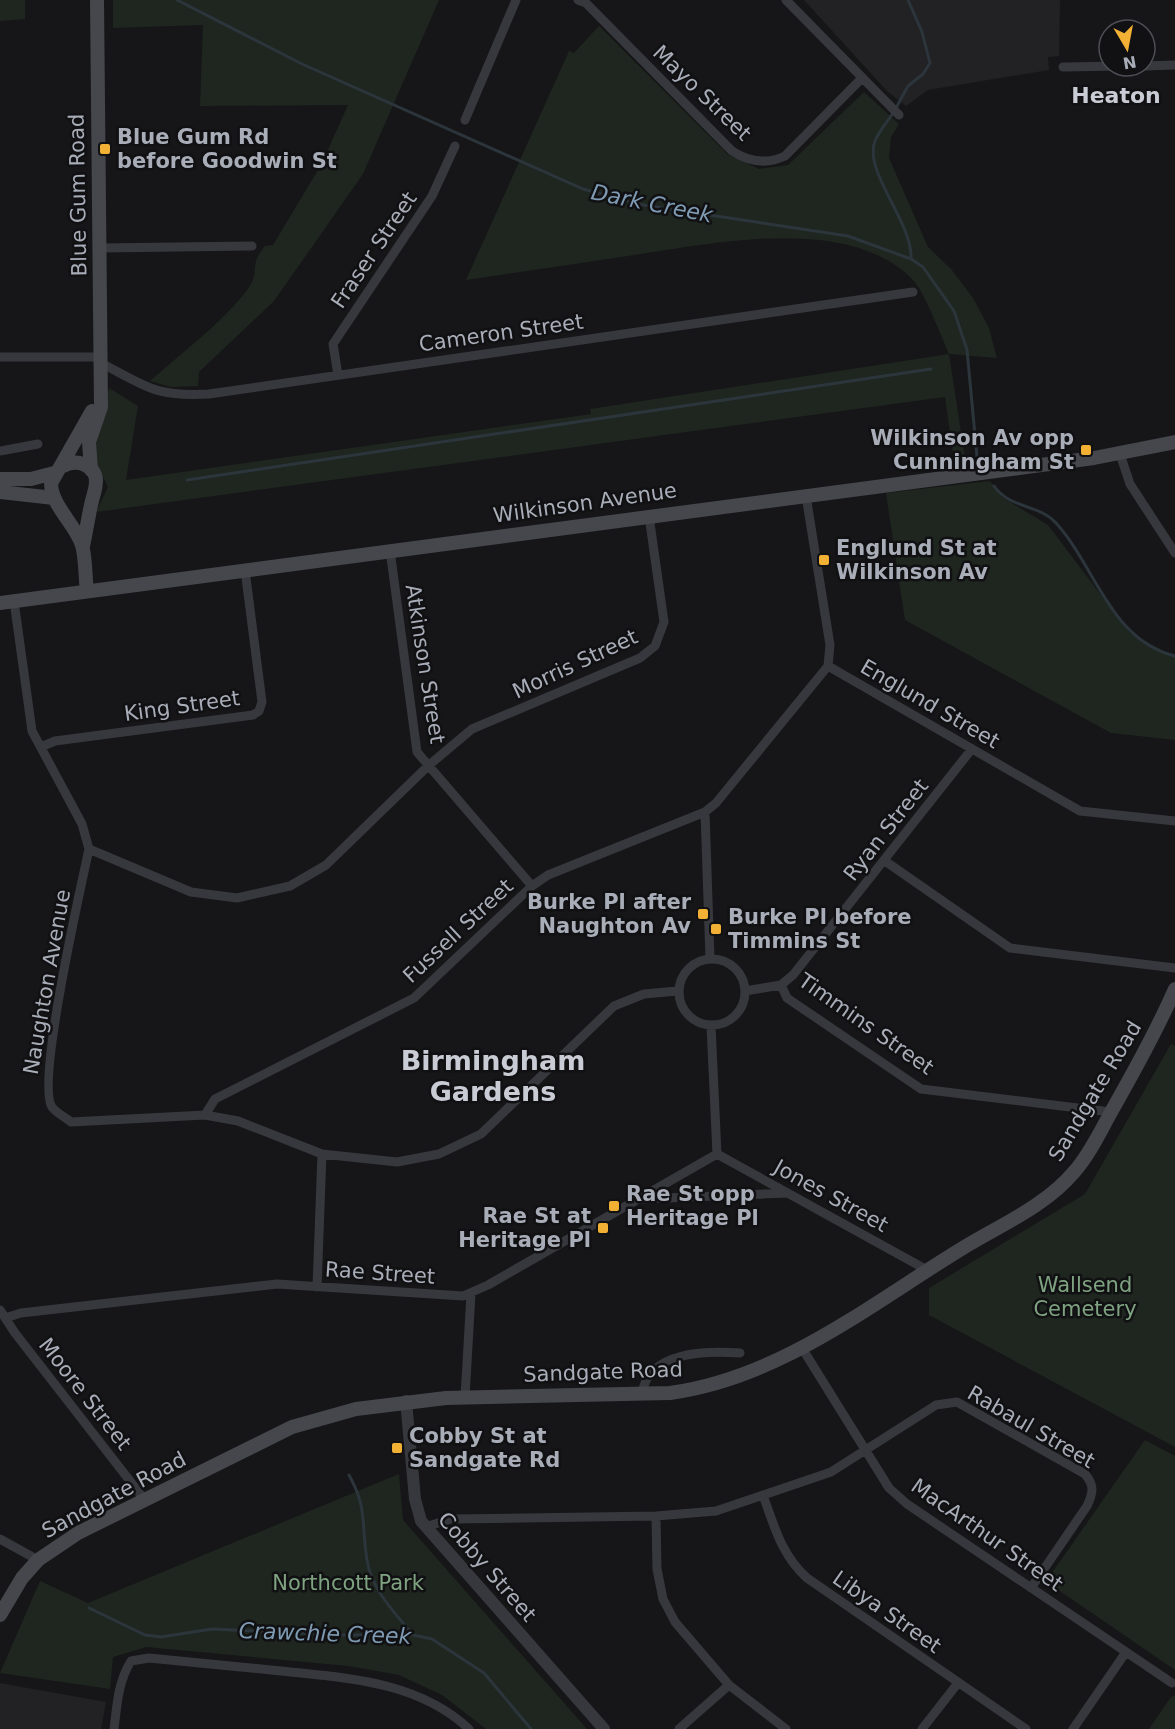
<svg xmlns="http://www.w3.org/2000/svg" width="1175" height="1729" font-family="'DejaVu Sans',sans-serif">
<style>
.built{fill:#222225}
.green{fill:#1e261f}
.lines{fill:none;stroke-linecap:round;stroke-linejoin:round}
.stream{stroke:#2c353c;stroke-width:3}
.minor{stroke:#37383d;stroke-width:9}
.tertiary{stroke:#37383d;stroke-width:12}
.secondary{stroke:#45474d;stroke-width:14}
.poi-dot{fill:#f2b134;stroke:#111113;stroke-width:2}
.labels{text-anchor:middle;stroke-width:5;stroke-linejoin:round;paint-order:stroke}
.street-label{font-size:21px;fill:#a8adb8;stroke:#111113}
.poi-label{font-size:21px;font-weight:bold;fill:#a8adb8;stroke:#111113;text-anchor:start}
.park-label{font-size:21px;fill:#7fa381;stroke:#111113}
.neighbourhood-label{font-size:22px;font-weight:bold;fill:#c9ccd4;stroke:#111113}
.water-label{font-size:22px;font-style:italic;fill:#7f9bb3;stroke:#111113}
.district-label{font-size:27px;font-weight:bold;fill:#c9ccd4;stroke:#111113}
</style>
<rect width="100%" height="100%" fill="#161618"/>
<!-- built -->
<path class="built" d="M804 0H1060L1059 56 1048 57 1049 70 928 90 906 106 887 91Z
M0 1683 106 1702 101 1729H0Z"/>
<!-- green -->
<path class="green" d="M0 0H25V19L0 21Z
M113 0H439L363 174 274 301 199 372 198 386 171 387 150 381C179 355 232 315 251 284 259 271 249 264 265 246L273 245 321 165 348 105 200 106 203 25 113 28Z
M599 26 727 154 759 169 788 165 864 92 899 124 891 137 889 158 928 247 951 269 973 298 989 328 997 358 949 354 965 458 954 460 945 397 96 512 108 487C104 477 96 467 94 457 89 437 104 408 109 388L138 406 126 480 591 414 590 409 949 354C941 336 925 293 913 280 849 213 709 244 628 256 574 264 520 272 466 280L569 51 574 53Z
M990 481 1002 497 1048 525 1129 632 1175 657V740L1111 733 905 620 886 493Z
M1171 1044 1175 1046V1447L929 1315V1288L1085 1194Z
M1145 1440 1175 1456V1670L1051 1585 1049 1577Z
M399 1474 403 1520 587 1729H486L442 1695 399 1675 348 1666 146 1647 113 1657 110 1689 0 1673 40 1581 88 1603Z
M1175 1695V1729H1149L1171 1697Z"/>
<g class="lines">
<!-- stream -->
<path class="stream" d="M177 0 302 64 583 189 637 204 848 236 911 259 923 267 954 311 967 350 977 457
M896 108 908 86 923 74 930 63 922 32 908 0
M893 113C887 122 879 131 875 141 863 172 913 222 911 259
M187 480 931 369
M994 486C1010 509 1039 504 1056 523 1096 567 1110 640 1175 656
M349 1475C368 1509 361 1524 367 1560 371 1589 395 1613 413 1635
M89 1608 145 1635 161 1637 212 1629 339 1635H413L432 1639 484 1673 531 1729"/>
<!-- minor -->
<path class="minor" d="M578 0 586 3 732 151C749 162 766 165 785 156L862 78
M786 0 899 115
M1145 66 1175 65
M1063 67 1121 66
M465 120 516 0
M100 248 252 246
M0 357H101
M101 363C147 387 155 397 209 394L913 292
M338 375 333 344 432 196 455 146
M0 451 38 444
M1120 454 1130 484 1175 553
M390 550 417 752 532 886
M14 601 32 731 82 824 89 849 191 892 237 898 290 886 326 865 428 766 472 729 640 658 655 646 664 622 649 516
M828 666 1080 811 1175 821
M41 747 55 741 253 715 259 711 262 702 245 570
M705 812 710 959
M89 849C81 886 36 1084 52 1107 56 1113 65 1117 71 1122L205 1115 238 1121 322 1154 397 1162 439 1154 481 1134 614 1006 644 994 678 991
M885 861 1010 948 1175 968
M679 992a33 33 0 1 1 66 0a33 33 0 1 1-66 0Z
M781 985 787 998 921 1089 1111 1112
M745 991 781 985 793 975 971 750
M711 1026 717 1154
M205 1115 215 1099 414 998 532 886 548 875 705 812 716 803 828 666 830 645 806 496
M717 1154 927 1270
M642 1199 788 1193
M317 1287 322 1154
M0 1310 15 1333 144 1499
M5 1318 21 1313 277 1284 463 1296 488 1285 717 1154
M802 1348 889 1488 907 1504 1172 1683
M642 1394C648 1350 708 1351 740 1353
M465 1397 471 1294
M763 1495C774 1526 782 1556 807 1578L1026 1729
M656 1516 657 1569 663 1599 675 1622 729 1685 786 1729
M425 1527 451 1519 656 1516 716 1511 831 1472 936 1405 957 1402 1085 1474C1095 1486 1093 1493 1087 1506L1031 1588
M0 1539 38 1560
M114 1729C117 1705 118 1682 131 1661L149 1658C193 1662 237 1667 281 1671 347 1678 418 1681 469 1729
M679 1729 729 1685
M922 1729 958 1683
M1073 1729 1126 1652"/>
<!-- tertiary -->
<path class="tertiary" d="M406 1401 415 1499 421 1521 604 1729"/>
<!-- secondary -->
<path class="secondary" d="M61 467C68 463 75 461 83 464 104 473 94 490 91 505 88 519 86 532 83 546
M91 470 89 442 101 407 97 0
M0 479H31L54 473
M0 492 54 498
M87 591C85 577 86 559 82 545 75 524 51 505 51 483L92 411
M0 603 1094 458 1175 442
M0 1615 22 1578 38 1560 78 1533 292 1427 356 1409 446 1398 670 1393C779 1378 867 1307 958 1251 996 1227 1045 1207 1074 1172 1089 1155 1099 1134 1110 1114 1133 1073 1156 1032 1175 989"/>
</g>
<!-- markers -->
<g class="poi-dot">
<rect x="99" y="143" width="12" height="12" rx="3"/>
<rect x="1080" y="444" width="12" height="12" rx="3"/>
<rect x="818" y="554" width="12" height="12" rx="3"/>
<rect x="697" y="908" width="12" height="12" rx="3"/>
<rect x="710" y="923" width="12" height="12" rx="3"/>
<rect x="608" y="1200" width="12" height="12" rx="3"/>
<rect x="597" y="1222" width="12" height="12" rx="3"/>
<rect x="391" y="1442" width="12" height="12" rx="3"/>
</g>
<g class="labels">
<!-- street labels -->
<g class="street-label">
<text transform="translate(702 93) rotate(44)" y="7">Mayo Street</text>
<text transform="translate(78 195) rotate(-91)" y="7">Blue Gum Road</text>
<text transform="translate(374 250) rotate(-56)" y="7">Fraser Street</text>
<text transform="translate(501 333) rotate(-8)" y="7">Cameron Street</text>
<text transform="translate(585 503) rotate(-8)" y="7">Wilkinson Avenue</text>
<text transform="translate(425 664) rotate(81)" y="7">Atkinson Street</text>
<text transform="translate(575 664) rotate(-25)" y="7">Morris Street</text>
<text transform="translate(930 704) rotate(30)" y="7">Englund Street</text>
<text transform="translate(182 706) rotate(-8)" y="7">King Street</text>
<text transform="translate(886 830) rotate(-52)" y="7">Ryan Street</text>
<text transform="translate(458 931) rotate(-43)" y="7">Fussell Street</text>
<text transform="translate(47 982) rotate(-80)" y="7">Naughton Avenue</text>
<text transform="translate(866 1024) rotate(35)" y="7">Timmins Street</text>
<text transform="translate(1095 1091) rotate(-59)" y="7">Sandgate Road</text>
<text transform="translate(831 1196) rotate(29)" y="7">Jones Street</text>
<text transform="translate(380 1273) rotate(4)" y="7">Rae Street</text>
<text transform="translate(603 1372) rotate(-2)" y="7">Sandgate Road</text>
<text transform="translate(85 1394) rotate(52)" y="7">Moore Street</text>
<text transform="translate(1031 1427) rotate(30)" y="7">Rabaul Street</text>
<text transform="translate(114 1495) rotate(-28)" y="7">Sandgate Road</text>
<text transform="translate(987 1535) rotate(35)" y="7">MacArthur Street</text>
<text transform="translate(487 1567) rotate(49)" y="7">Cobby Street</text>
<text transform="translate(887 1612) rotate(35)" y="7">Libya Street</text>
</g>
<!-- poi labels -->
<g class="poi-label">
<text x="117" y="144">Blue Gum Rd<tspan x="117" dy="24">before Goodwin St</tspan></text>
<text x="1074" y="445" text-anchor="end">Wilkinson Av opp<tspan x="1074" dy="24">Cunningham St</tspan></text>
<text x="836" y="555">Englund St at<tspan x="836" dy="24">Wilkinson Av</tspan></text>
<text x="691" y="909" text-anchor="end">Burke Pl after<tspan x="691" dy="24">Naughton Av</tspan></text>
<text x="728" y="924">Burke Pl before<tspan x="728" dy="24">Timmins St</tspan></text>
<text x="626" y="1201">Rae St opp<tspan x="626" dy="24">Heritage Pl</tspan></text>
<text x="591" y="1223" text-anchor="end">Rae St at<tspan x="591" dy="24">Heritage Pl</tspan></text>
<text x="409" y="1443">Cobby St at<tspan x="409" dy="24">Sandgate Rd</tspan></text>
</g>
<!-- park labels -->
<g class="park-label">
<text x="1085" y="1292">Wallsend<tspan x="1085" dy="24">Cemetery</tspan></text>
<text x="348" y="1590">Northcott Park</text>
</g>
<!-- neighbourhood labels -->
<g class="neighbourhood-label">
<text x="1116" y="103">Heaton</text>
</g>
<!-- water labels -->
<g class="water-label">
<text transform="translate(652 203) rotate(11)" y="8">Dark Creek</text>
<text transform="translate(325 1633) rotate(2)" y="8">Crawchie Creek</text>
</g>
<!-- district labels -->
<g class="district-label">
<text x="493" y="1070">Birmingham<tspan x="493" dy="31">Gardens</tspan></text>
</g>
</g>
<!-- north arrow -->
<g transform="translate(1127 48) rotate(170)"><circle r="28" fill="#111113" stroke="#4d4f55" stroke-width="1.5"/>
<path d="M0-4.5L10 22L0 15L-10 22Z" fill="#f2b134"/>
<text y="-9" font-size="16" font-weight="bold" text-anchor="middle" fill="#a8adb8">N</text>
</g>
</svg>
